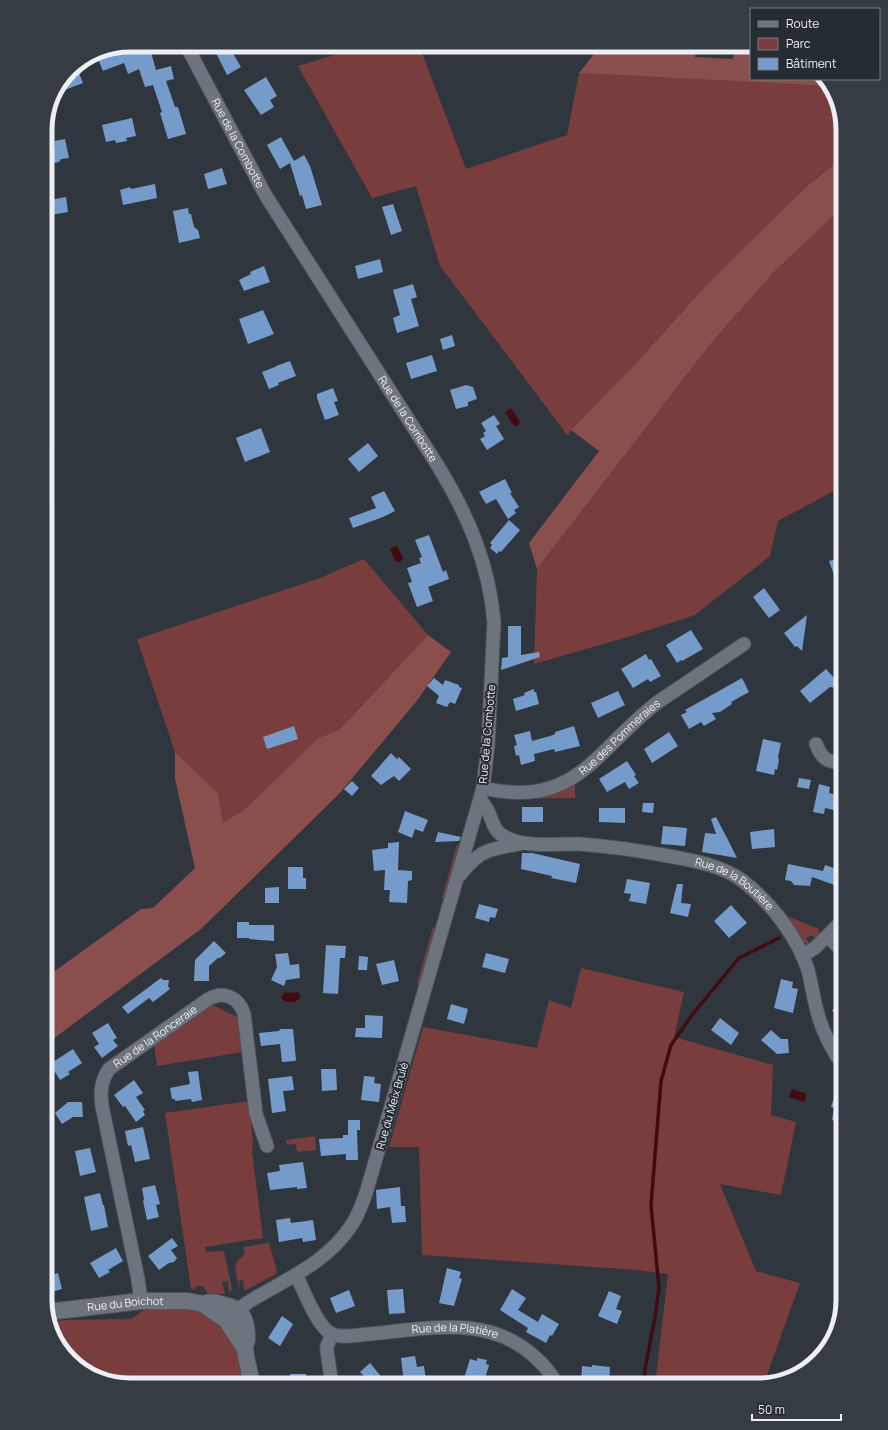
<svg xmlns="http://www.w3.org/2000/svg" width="888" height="1430" font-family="Manrope,sans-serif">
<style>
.green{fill:#783d3c}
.forest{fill:#8a4e4c}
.water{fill:#410b0f}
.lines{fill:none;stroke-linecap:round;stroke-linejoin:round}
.stream{stroke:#410b0f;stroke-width:3.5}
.building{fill:#749bca}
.minor-casing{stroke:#4e545a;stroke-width:15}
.tertiary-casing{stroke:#4e545a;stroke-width:18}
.minor{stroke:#6d747e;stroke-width:13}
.tertiary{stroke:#6d747e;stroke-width:16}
.labels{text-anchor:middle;stroke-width:4;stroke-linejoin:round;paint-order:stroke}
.street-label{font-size:11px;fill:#ecf0f5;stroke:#252c33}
.rim{fill:none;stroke:#ecf0f5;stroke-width:5}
</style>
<rect width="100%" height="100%" fill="#2f363e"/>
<!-- green -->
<path class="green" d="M367 45H419L466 169 567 135 579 73 828 86C842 102 843 136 843 157L806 187 710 281 637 362 571 430 568 436 440 266 416 186 372 198 298 66Z
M843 207V486L778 521 770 556 695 615 631 636 534 664 537 569 712 342 775 271Z
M364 559 428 635 339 730 318 738 243 811 223 822 218 793 175 752 137 639 320 578Z
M575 784V798L496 799 547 795 568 788Z
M457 844 459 845 444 898H442Z
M787 916 819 929V935L815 939 812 935 806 938 809 943 807 944 803 943 785 917Z
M433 927 435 928 419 984 417 983Z
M581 968 684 992 674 1037 773 1065 771 1115 796 1122 781 1195 720 1184 756 1271 800 1283 764 1383 758 1385H655L668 1274 638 1270 422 1255 419 1147H389L423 1027 537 1048 549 1000 571 1008Z
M211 1004 239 1018 243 1052 157 1066 154 1045Z
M249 1101 253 1143 252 1152 263 1238 205 1247 206 1252 224 1251 232 1289 229 1293 228 1281 222 1282 225 1294 207 1293 203 1286H196L194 1290 191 1288 165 1113Z
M315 1136 316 1150 297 1152 296 1144 287 1145 286 1140Z
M269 1243 277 1271 276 1274 244 1291 243 1280 239 1281 240 1286 239 1287 235 1269 237 1261 245 1254 243 1247Z
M175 1305 202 1312 223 1324 235 1341 245 1385H125L83 1371 54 1338 50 1322 66 1320 131 1319 148 1307Z"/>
<!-- forest -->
<path class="forest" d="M601 45H696L695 57 733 59 735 45H751V79H822L828 86 579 73Z
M843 157V207L775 271 712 342 537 569 529 543 599 451 571 430 637 362 710 281 806 187Z
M428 635 451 652 416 702 339 794 201 929 45 1045V978L141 909 153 908 195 868 175 779V752L218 793 223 822 243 811 318 738 339 730Z"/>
<!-- water -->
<path class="water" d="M511 408 520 422 518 426H514L505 412Z
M397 546 403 558 400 563 395 561 390 549 391 548Z
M285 992 290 993 298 992 300 995V999C293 1003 287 1004 281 998L282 995Z
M792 1089 807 1094 804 1102 789 1097Z"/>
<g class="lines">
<!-- stream -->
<path class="stream" d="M644 1385 645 1369 655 1317 659 1288 651 1205 661 1081 671 1045 692 1015 739 958 779 938"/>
</g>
<!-- building -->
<path class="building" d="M130 45H149L156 70 171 66 174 79 166 81 175 107H178L186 134 168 139 160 113 162 112 153 85 145 87 139 69 128 74 124 63 103 71 96 54 110 49Z
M226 45H228L241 67 227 75 215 51Z
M77 68 83 83 54 94 69 71Z
M266 77 277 96 270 100 274 107 261 115 244 90Z
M132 118 136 136 126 138 127 141 116 143 115 140 106 142 102 125Z
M281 137 294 161 304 155 310 166 322 205 306 209 302 195 300 196 290 163 280 169 267 145Z
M65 139 69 158 61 159 59 162 45 165V147L55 145 54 141Z
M222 168 227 184 208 189 204 174Z
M155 184 157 198 123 205 120 190 130 187 131 189Z
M66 197 68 212 45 216V201Z
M393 204 402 231 391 235 382 207Z
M188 208 189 214H191L194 227 198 230 200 238 179 243 173 211Z
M380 259 383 272 358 279 355 266Z
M264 266 270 282 244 291 239 280 251 274 250 272Z
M413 284 417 297 411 299 419 326 397 333 393 318 400 315 393 290Z
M263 310 274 334 248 344 239 319Z
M452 335 455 346 443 350 440 339Z
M432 355 437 371 411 379 406 363Z
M290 361 296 376 278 383 279 385 269 389 262 372 275 367 276 366Z
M466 385 473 387 477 399 468 402V406L456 409 450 390Z
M333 388 338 401 334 402 339 415 325 420 317 398V394Z
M494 415 500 424 496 426 504 439 487 450 480 439 485 436 483 433 486 431 481 423Z
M261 428 270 452 245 462 236 438Z
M368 443 378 456 359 472 348 459Z
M505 479 512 493H510L519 507 514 510 516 513 508 519 496 499 486 504 479 492Z
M384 491 395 511 383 517 353 528 349 518 376 508 371 497Z
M509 520 520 530 501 552 499 551 497 554 490 548 492 545 490 543Z
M429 535 443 572 446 570 449 579 428 587 433 601 417 607 408 583 412 582 407 568 421 563 419 558 422 557 415 540Z
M843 557V572L834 575 829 561Z
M764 588 780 610 769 618 753 597Z
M807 615 805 630 802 651 797 646 795 647 784 633Z
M508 626H521V655L539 652 540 657 501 670 502 658 508 657Z
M691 630 703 649 682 661 681 660 677 663 666 645Z
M646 654 649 660 651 659 661 676 650 682 648 679 633 688 621 669Z
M826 669 837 681 836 688 830 687 810 703 800 691Z
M434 678 443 685 445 680 459 685V687L462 688 455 704 450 702 447 707 436 703 439 696 427 686Z
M742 678 749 692 731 702 732 704 720 712 712 713 716 719 704 726 701 722 689 729 681 715 687 712 685 710Z
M534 689V692H536L539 704 516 711 513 699 525 695 524 693Z
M618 691 625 705 598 718 591 703Z
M294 726 298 739 267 749 263 737Z
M574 726 580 746 555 752 554 749 534 754 535 761 521 765 519 755 516 756 514 746 517 745 514 735 530 731 532 741 550 736 555 734V732Z
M669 732 678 746 652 763 644 749Z
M763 739 781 743 778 757 779 760 777 770 775 769 774 775 756 771Z
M391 753 397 759 399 757 411 769 399 781 394 776 381 785 371 776Z
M627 761 636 775 634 776 639 783 629 789 625 782 607 792 599 779Z
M799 778 811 780 809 789 797 787Z
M352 781 359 788 352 796 344 789Z
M819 784 830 787 829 793 843 796V812L825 808 824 814 813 812Z
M643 803H654L653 813 642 812Z
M522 807H543V822H522Z
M599 808H625V823L599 822Z
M405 811 428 820 423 832 415 829 412 838 398 832Z
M716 817 727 838 737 858 702 852 705 833 716 834 711 819Z
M663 826 687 828 685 846 661 844Z
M774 829 775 847 752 849 750 832Z
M438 832 461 837 459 841 435 842Z
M399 842 398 870 412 871V880L408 881 407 903 389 902 390 890H384L385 870 374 871 372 850 388 848V843Z
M522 853H532L580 864 576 883 551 878 552 876 521 869Z
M788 864 823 871 825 865 843 871V888L812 877 810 886 794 885 791 881 785 880Z
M288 867H303V878H306V889H288Z
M627 879 650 883 646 904 629 901 631 894 624 893Z
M677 884H683L681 903 691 904 688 917 670 913Z
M279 887V903H265V888Z
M479 904 498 909 495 918 490 917 489 922 475 918Z
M731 905 747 923 729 938 714 921Z
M237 922H249V925H274V941L249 939V938H237Z
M214 941 226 953 220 958H218L209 966V981H194L195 960Z
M326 945 346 946 345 958H340L338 994 323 993Z
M288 953 290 965 299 964 300 978 286 980 284 986 271 980 277 967 275 954Z
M486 953 509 959 505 973 482 967Z
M359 956 368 957 367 970H358Z
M394 960 399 981 382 985 376 964Z
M161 978 163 980H169L168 986 170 989 153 1002 149 998 128 1014 122 1007Z
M781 979 793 982 792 988 798 989 793 1013 774 1008Z
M451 1004 468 1009 464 1024 447 1019Z
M843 1004V1027L832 1010Z
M365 1015 383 1016 382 1038 355 1037 356 1028H365Z
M720 1018 739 1033 731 1045 711 1030Z
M108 1023 117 1038 113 1040 118 1046 102 1058 94 1047 99 1044 92 1033Z
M280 1029H293L296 1060 295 1061 282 1062 280 1044 261 1046 259 1033 279 1031Z
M771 1030 781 1039H788L789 1053 777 1054 761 1040Z
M73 1049 82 1063 68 1072 70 1074 60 1080 50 1064Z
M321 1069H336L337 1090 322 1091Z
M198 1071 202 1100 192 1102 191 1099 175 1101V1099H172L170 1088 190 1084 188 1072Z
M292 1076 294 1090 283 1091 286 1111 272 1113 268 1079Z
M364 1076 375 1077 374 1083 381 1084 379 1102 361 1100Z
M841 1077H843V1118L841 1124 832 1120 834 1108 831 1107Z
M134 1080 143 1093 136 1097 145 1110 143 1111 145 1115 136 1122 125 1106 123 1107 114 1095Z
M68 1102H82L83 1117H73L62 1124 55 1113Z
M348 1120H360V1130H357L358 1160H346V1154L321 1156 319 1139 343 1138V1135H348Z
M143 1127 150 1159 135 1162 131 1145 128 1146 125 1131Z
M90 1148 96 1172 80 1176 75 1151Z
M303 1162 307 1188 297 1189V1187L270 1190 267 1173 280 1171 279 1165Z
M155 1185 160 1204 156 1205 159 1217 147 1220 143 1201 144 1200 142 1188Z
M400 1187 401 1206H405L406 1222 392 1223 390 1207 377 1209 376 1190Z
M100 1193 103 1205H104L108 1227 91 1231 84 1197Z
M290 1218 291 1223 313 1220 316 1240 303 1242 302 1238 279 1242 276 1220Z
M172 1238 178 1246 171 1250 177 1258 174 1262 169 1263 159 1270 148 1256Z
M116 1248 123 1261 108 1270 110 1272 99 1278 90 1263Z
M447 1268 461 1272 459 1278 462 1279 454 1306 439 1303Z
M58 1273 62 1289 45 1294V1277Z
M403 1289 405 1313 389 1314 387 1290Z
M512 1289 526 1298 518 1310 538 1322 542 1314 559 1324 552 1336 550 1335 546 1343 526 1332 528 1328 500 1310Z
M349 1290 355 1306 336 1313 330 1298Z
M609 1291 621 1296 616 1309 622 1311 617 1324 598 1316Z
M282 1316 293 1324 280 1346 268 1338Z
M415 1356 417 1367 424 1366 426 1381 404 1383 401 1358Z
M477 1358 487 1360 486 1364 489 1365 483 1385H462L470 1359 477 1361Z
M370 1363 384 1380 379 1385H356L365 1377 360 1372Z
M592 1365 610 1367 609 1385H581L582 1366 592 1367Z
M290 1374H306V1385H290Z"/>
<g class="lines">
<!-- minor casing -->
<g class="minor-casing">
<g id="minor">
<path id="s1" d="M186 45 266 196 438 466C468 515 489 564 494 622L488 745 483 788 366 1193C362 1204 358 1216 351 1226 331 1256 301 1272 271 1289 257 1297 242 1304 231 1317"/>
<path d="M816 744C822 760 827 761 843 764"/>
<path id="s2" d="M483 788C576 810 595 750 658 702L744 644"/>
<path id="s3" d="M480 799C483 803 485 806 487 809 492 818 493 830 502 835 522 849 555 843 579 844 607 846 635 850 663 855 689 860 720 864 743 881 771 903 797 936 808 970 812 986 814 1002 819 1018 824 1035 833 1051 843 1066"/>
<path d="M460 875C467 866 477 855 488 851 499 847 511 846 522 843"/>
<path d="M828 936 843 952"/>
<path d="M802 956 816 947 843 920"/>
<path id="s4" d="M296 1275C304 1290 316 1324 330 1333 340 1339 358 1335 369 1334 427 1329 490 1313 537 1359 545 1366 552 1375 557 1385"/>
<path id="s5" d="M141 1301 138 1279 102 1106C100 1092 101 1081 109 1069L207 1000C223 990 239 997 244 1014L256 1114 267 1146"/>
<path d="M332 1334 327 1346V1351L332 1385"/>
</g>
</g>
<!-- tertiary casing -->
<g class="tertiary-casing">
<g id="tertiary">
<path d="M203 1304C209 1301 215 1302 221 1304 242 1308 247 1318 247 1339 247 1342 245 1345 245 1348 245 1357 251 1375 252 1385"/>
<path id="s6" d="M48 1312 141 1301H188L203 1304 227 1321 245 1349"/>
</g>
</g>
<!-- minor -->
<use href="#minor" class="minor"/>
<!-- tertiary -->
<use href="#tertiary" class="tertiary"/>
</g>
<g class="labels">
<!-- street labels -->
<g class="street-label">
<text dy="4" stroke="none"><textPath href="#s1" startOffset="111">Rue de la Combotte</textPath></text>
<text dy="4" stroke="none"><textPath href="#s1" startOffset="435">Rue de la Combotte</textPath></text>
<text transform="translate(487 734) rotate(-85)" y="4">Rue de la Combotte</text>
<text dy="4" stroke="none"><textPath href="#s2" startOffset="155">Rue des Pommeraies</textPath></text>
<text dy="4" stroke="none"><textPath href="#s3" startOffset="285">Rue de la Boutière</textPath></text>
<text dy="4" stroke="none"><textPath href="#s5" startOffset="294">Rue de la Ronceraie</textPath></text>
<text transform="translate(392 1106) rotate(-74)" y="4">Rue du Meix Brulé</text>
<text dy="4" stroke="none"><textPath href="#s6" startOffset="78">Rue du Boichot</textPath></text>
<text dy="4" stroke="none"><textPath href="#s4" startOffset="194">Rue de la Platière</textPath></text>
</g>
</g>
<!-- crop -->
<path d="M0 0H888V1430H0ZM130 52H758A78 78 0 0 1 836 130V1300A78 78 0 0 1 758 1378H130A78 78 0 0 1 52 1300V130A78 78 0 0 1 130 52Z" fill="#353c43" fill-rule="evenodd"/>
<path class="rim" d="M130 52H758A78 78 0 0 1 836 130V1300A78 78 0 0 1 758 1378H130A78 78 0 0 1 52 1300V130A78 78 0 0 1 130 52Z"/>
<!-- legend -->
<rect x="750" y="8" width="130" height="72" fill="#252c33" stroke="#757a81"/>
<rect x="758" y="21" width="20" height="6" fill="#6d747e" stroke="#757a81"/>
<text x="786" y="28" font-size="12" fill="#ecf0f5">Route</text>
<rect x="758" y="38" width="20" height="12" fill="#783d3c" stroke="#757a81"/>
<text x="786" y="48" font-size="12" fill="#ecf0f5">Parc</text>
<rect x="758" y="58" width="20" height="12" fill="#749bca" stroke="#757a81"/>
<text x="786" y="68" font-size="12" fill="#ecf0f5">Bâtiment</text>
<!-- scale -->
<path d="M752 1414v6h89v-6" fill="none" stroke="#ecf0f5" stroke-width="2"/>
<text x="758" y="1414" font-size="12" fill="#ecf0f5" stroke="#252c33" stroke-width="3" paint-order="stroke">50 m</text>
</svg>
